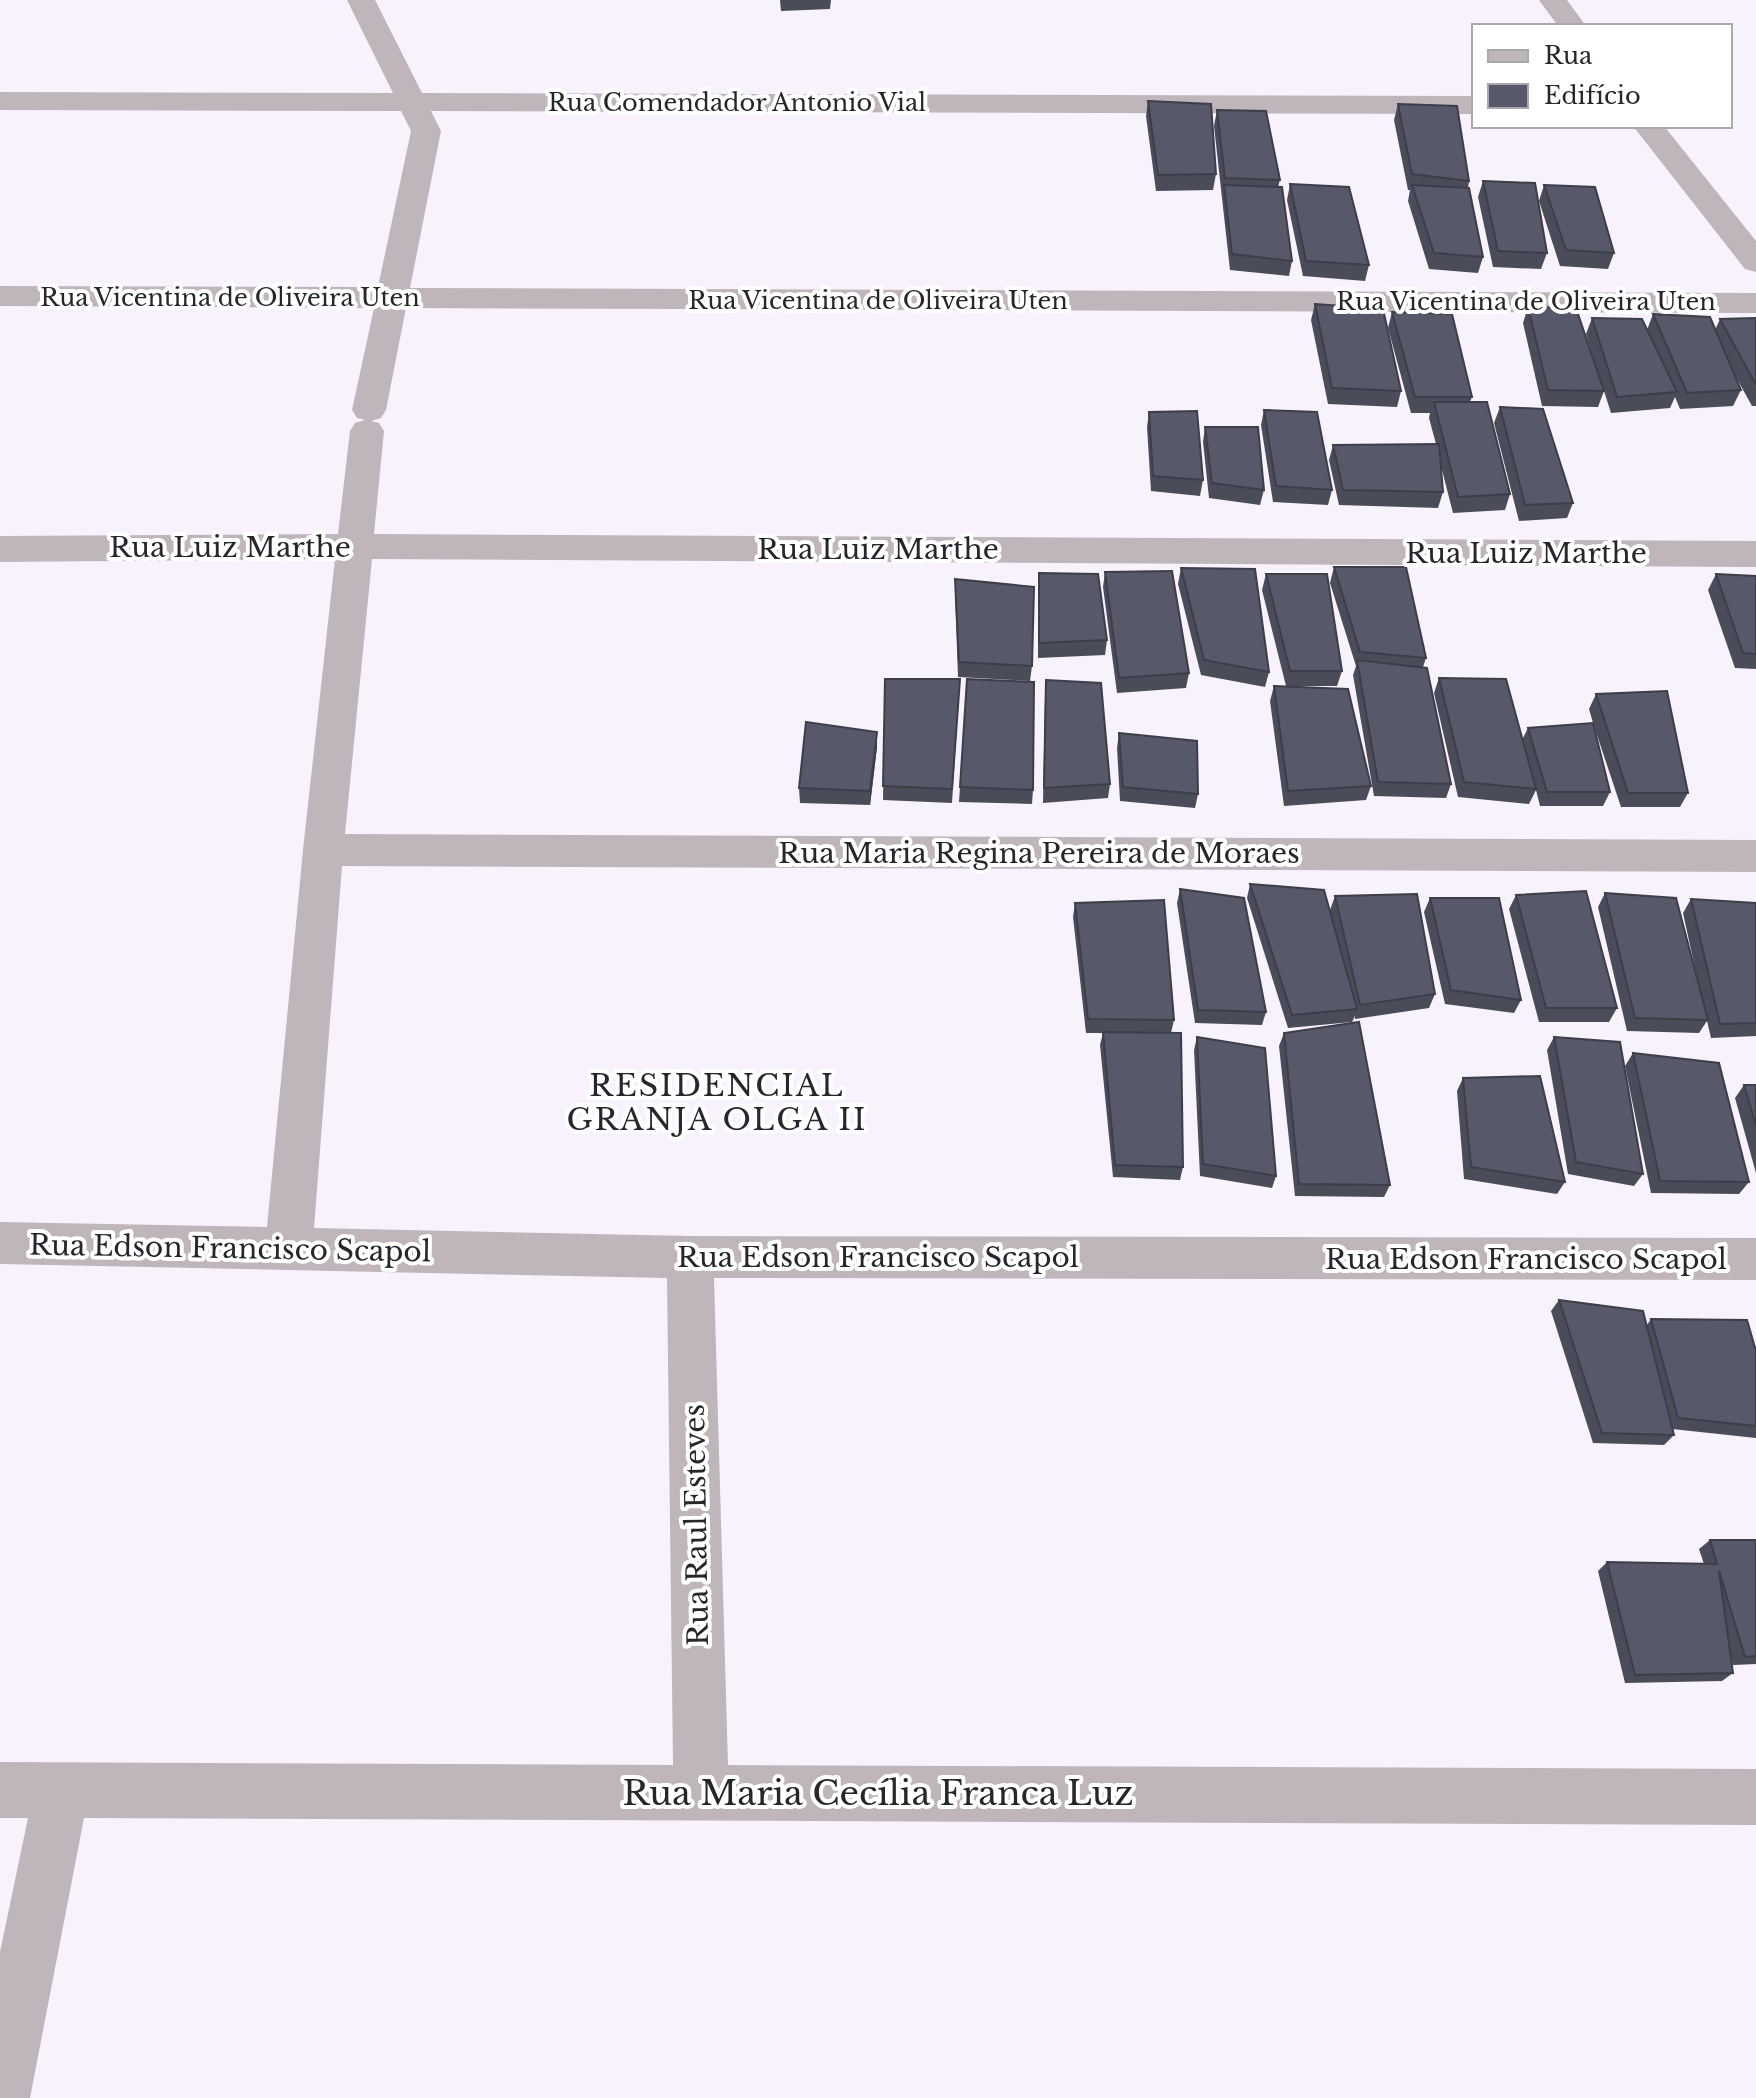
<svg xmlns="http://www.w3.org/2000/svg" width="1756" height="2098" font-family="'Libre Baskerville',serif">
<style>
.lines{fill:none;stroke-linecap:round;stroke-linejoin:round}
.street{fill:#bfb6bc;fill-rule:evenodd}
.wall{fill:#4b4c5a}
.shaded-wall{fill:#3d3e4a}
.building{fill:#575869;stroke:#3d3e4a;stroke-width:2}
.labels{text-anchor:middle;stroke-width:8;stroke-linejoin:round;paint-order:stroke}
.far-street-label{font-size:24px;fill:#29252c;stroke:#fff}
.street-label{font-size:28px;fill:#29252c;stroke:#fff}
.neighbourhood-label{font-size:30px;letter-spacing:2px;fill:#29252c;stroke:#fff}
.near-street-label{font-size:34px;fill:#29252c;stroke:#fff}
</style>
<rect width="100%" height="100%" fill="#f8f2fd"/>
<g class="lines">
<!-- street -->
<path class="street" d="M347 0H375L422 93 1474 96V114L431 111 441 131 410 288 1756 293V313L406 308 386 410 381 418 371 421 379 423 384 431 374 534 1756 541V567L372 559 345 834 1756 840V872L342 866 314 1228 690 1236 1756 1238V1280L714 1278 728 1765 1756 1769V1825L84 1818 30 2098H0V1952L28 1818H0V1762L673 1765 667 1278 0 1264V1222L267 1227 303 850 335 559 0 562V536L338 534 350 431 355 423 365 420 357 418 352 410 374 308 0 306V286L378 287 411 131 401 111 0 110V92L393 93Z
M1539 0H1567L1586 26H1558Z
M1633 126H1664L1756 241V272L1745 269Z"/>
</g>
<!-- wall -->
<path class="wall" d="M780 0H831L830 9 781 11Z
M1148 101 1216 174 1213 190 1156 191 1146 116Z
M1398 104 1469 181 1468 188 1483 257 1478 273 1429 269 1408 201 1410 190H1408L1394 120Z
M1217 110 1280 180 1278 187 1292 261 1289 276 1230 270 1214 126Z
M1483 181 1547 253 1541 269 1493 267 1478 197Z
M1290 184 1369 265 1365 281 1303 276 1287 200Z
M1544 185 1614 253 1608 269 1560 266 1539 201Z
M1315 304 1401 391 1397 407 1328 404 1311 320Z
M1528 307 1601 383 1586 334 1592 318 1647 330 1653 314 1715 330 1720 319 1756 318V406H1752L1731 368 1741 390 1733 406 1680 409 1675 397 1670 408 1611 413 1604 391 1598 407 1542 406 1523 323Z
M1392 312 1472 397 1470 402 1510 494 1505 510 1453 513 1441 466 1443 492 1438 508 1339 505 1329 460 1333 445 1436 444 1429 418 1430 413H1411L1388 328Z
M1500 407 1573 503 1567 518 1519 521 1494 423Z
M1264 410 1332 490 1328 505 1273 502 1261 425Z
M1149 412 1203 480 1200 496 1151 491 1147 427Z
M1205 427 1264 490 1260 505 1209 498 1203 442Z
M1334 567 1426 658 1423 667 1451 784 1446 798 1374 796 1353 675 1356 666 1330 583Z
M1181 568 1269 672 1265 687 1201 675 1178 584Z
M1105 572 1189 673 1186 688 1117 693 1103 587Z
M1039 573 1107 640 1105 655 1038 658V588Z
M1266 574 1342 671 1337 686H1286L1262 590Z
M1716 574 1756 576V669L1735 668 1708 590Z
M955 579 1032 666 1030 681 958 677 955 594Z
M1439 678 1522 740 1528 728 1593 723 1589 709 1596 694 1688 793 1680 807H1621L1594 726 1610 792 1603 806H1540L1536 790 1529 804 1458 797 1434 693Z
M885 679H960L952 803 883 800Z
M967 679 1033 790 1032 804 959 802Z
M1046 680 1110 784 1108 798 1043 803 1045 695Z
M1274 686 1371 786 1366 800 1284 806 1270 701Z
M1119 733 1198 794 1195 808 1120 801 1117 748Z
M877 747 870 805 800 803 799 788Z
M1250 884 1330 910 1335 896 1435 994 1429 1008 1355 1019V1016L1352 1022 1288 1028 1247 898Z
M1180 889 1266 1012 1262 1025 1195 1023 1177 903Z
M1605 893 1700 991 1683 913 1691 899 1756 903V1036L1711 1038 1707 1021 1699 1033 1627 1031 1598 907Z
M1516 895 1617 1008 1609 1022H1539L1509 909Z
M1430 898 1521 1000 1514 1013 1445 1004 1424 912Z
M1075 903 1174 1020 1171 1033 1183 1167 1180 1180 1113 1177 1100 1045 1103 1033H1086L1073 917Z
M1284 1033 1390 1185 1384 1197 1295 1196 1279 1046Z
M1197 1037 1276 1176 1272 1188 1200 1176 1194 1050Z
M1554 1037 1643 1174 1634 1186 1568 1174 1547 1050Z
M1633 1053 1749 1182 1739 1194 1651 1193 1625 1066Z
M1463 1078 1565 1182 1557 1194 1464 1179 1457 1091Z
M1744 1085H1756V1173L1735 1098Z
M1559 1300 1647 1325 1651 1319 1756 1351V1438L1672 1429 1674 1435 1664 1445 1593 1443 1551 1311Z
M1710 1540H1756V1664L1733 1665 1730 1655 1733 1673 1722 1681 1625 1683 1598 1571 1607 1562 1704 1564 1699 1549Z"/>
<!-- shaded-wall -->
<path class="shaded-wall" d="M877 732V747L870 805V791Z"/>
<!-- building -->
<path class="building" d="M1148 101 1211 104 1216 174 1158 175Z
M1398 104 1457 106 1469 181 1412 174Z
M1217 110 1266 111 1280 180 1225 178Z
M1483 181 1535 183 1547 253 1498 251Z
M1290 184 1349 187 1369 265 1306 261Z
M1224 185 1282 187 1292 261 1232 254Z
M1412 185 1469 188 1483 257 1434 253Z
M1544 185 1595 187 1614 253 1566 250Z
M1315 304 1383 309 1401 391 1332 388Z
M1528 307 1576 308 1604 391 1548 390Z
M1392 312 1452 314 1472 397H1415Z
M1653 314 1710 317 1741 390 1687 393Z
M1592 318 1642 319 1677 392 1617 397Z
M1756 318V385L1720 319Z
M1434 402H1487L1510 494 1458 497Z
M1500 407 1543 409 1573 503 1525 505Z
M1264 410 1317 412 1332 490 1276 486Z
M1197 411 1203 480 1153 476 1149 412Z
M1205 427H1258L1264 490 1212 483Z
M1439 444 1443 492 1343 490 1333 445Z
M1334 567H1406L1426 658 1360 652Z
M1181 568 1255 569 1269 672 1204 660Z
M1172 571 1189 673 1119 678 1105 572Z
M1039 573 1098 574 1107 640 1039 643Z
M1266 574H1327L1342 671H1290Z
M1716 574 1756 576V654L1743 653Z
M955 579 1034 587 1032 666 959 662Z
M1357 660 1427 668 1451 784 1378 782Z
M1439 678 1506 679 1536 789 1464 782Z
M885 679H960L952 789 883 786Z
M967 679 1034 682 1033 790 960 787Z
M1046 680 1101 683 1110 784 1044 788Z
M1274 686 1348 689 1371 786 1288 791Z
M1667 691 1688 793H1628L1596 694Z
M806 722 877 732 870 791 799 788Z
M1593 723 1610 792H1547L1528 728Z
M1119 733 1197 741 1198 794 1123 787Z
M1250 884 1324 890 1357 1009 1292 1015Z
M1180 889 1244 898 1266 1012 1198 1010Z
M1586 891 1617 1008H1546L1516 895Z
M1605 893 1676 898 1708 1020 1635 1018Z
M1417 894 1435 994 1360 1005 1335 896Z
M1430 898H1499L1521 1000 1451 990Z
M1691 899 1756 903V1023L1720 1024Z
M1164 900 1174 1020 1088 1019 1075 903Z
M1359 1022 1390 1185 1299 1184 1284 1033Z
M1103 1032 1181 1033 1183 1167 1115 1165Z
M1197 1037 1265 1048 1276 1176 1203 1164Z
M1554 1037 1620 1042 1643 1174 1576 1162Z
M1633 1053 1719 1063 1749 1182 1660 1181Z
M1540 1076 1565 1182 1471 1167 1463 1078Z
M1744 1085H1756V1126Z
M1559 1300 1643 1311 1674 1435 1602 1433Z
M1651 1319 1747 1320 1756 1351V1426L1678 1418Z
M1710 1540H1756V1656L1745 1657 1719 1571 1733 1673 1635 1675 1607 1562 1717 1564Z"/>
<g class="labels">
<!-- far-street labels -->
<g class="far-street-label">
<text x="737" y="111">Rua Comendador Antonio Vial</text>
<text x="230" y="306">Rua Vicentina de Oliveira Uten</text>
<text x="878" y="309">Rua Vicentina de Oliveira Uten</text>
<text x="1526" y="310">Rua Vicentina de Oliveira Uten</text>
</g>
<!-- street labels -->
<g class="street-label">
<text x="230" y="557">Rua Luiz Marthe</text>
<text x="878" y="559">Rua Luiz Marthe</text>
<text x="1526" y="563">Rua Luiz Marthe</text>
<text x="1039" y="863">Rua Maria Regina Pereira de Moraes</text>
<text transform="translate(230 1248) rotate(1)" y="10">Rua Edson Francisco Scapol</text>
<text x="878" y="1267">Rua Edson Francisco Scapol</text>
<text x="1526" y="1269">Rua Edson Francisco Scapol</text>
<text transform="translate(696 1525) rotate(-91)" y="10">Rua Raul Esteves</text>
</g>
<!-- neighbourhood labels -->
<g class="neighbourhood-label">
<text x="717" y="1096">RESIDENCIAL<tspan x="717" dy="34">GRANJA OLGA II</tspan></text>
</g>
<!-- near-street labels -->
<g class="near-street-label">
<text x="878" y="1805">Rua Maria Cecília Franca Luz</text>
</g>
</g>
<!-- legend -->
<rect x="1472" y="24" width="260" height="104" fill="#ffffff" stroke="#a9a8ab" stroke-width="2"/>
<rect x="1488" y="50" width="40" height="12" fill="#bfb6bc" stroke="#a9a8ab" stroke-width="2"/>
<text x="1544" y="64" font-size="24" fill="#29252c">Rua</text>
<rect x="1488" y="84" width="40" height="24" fill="#575869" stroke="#a9a8ab" stroke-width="2"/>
<text x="1544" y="104" font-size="24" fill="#29252c">Edifício</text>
</svg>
